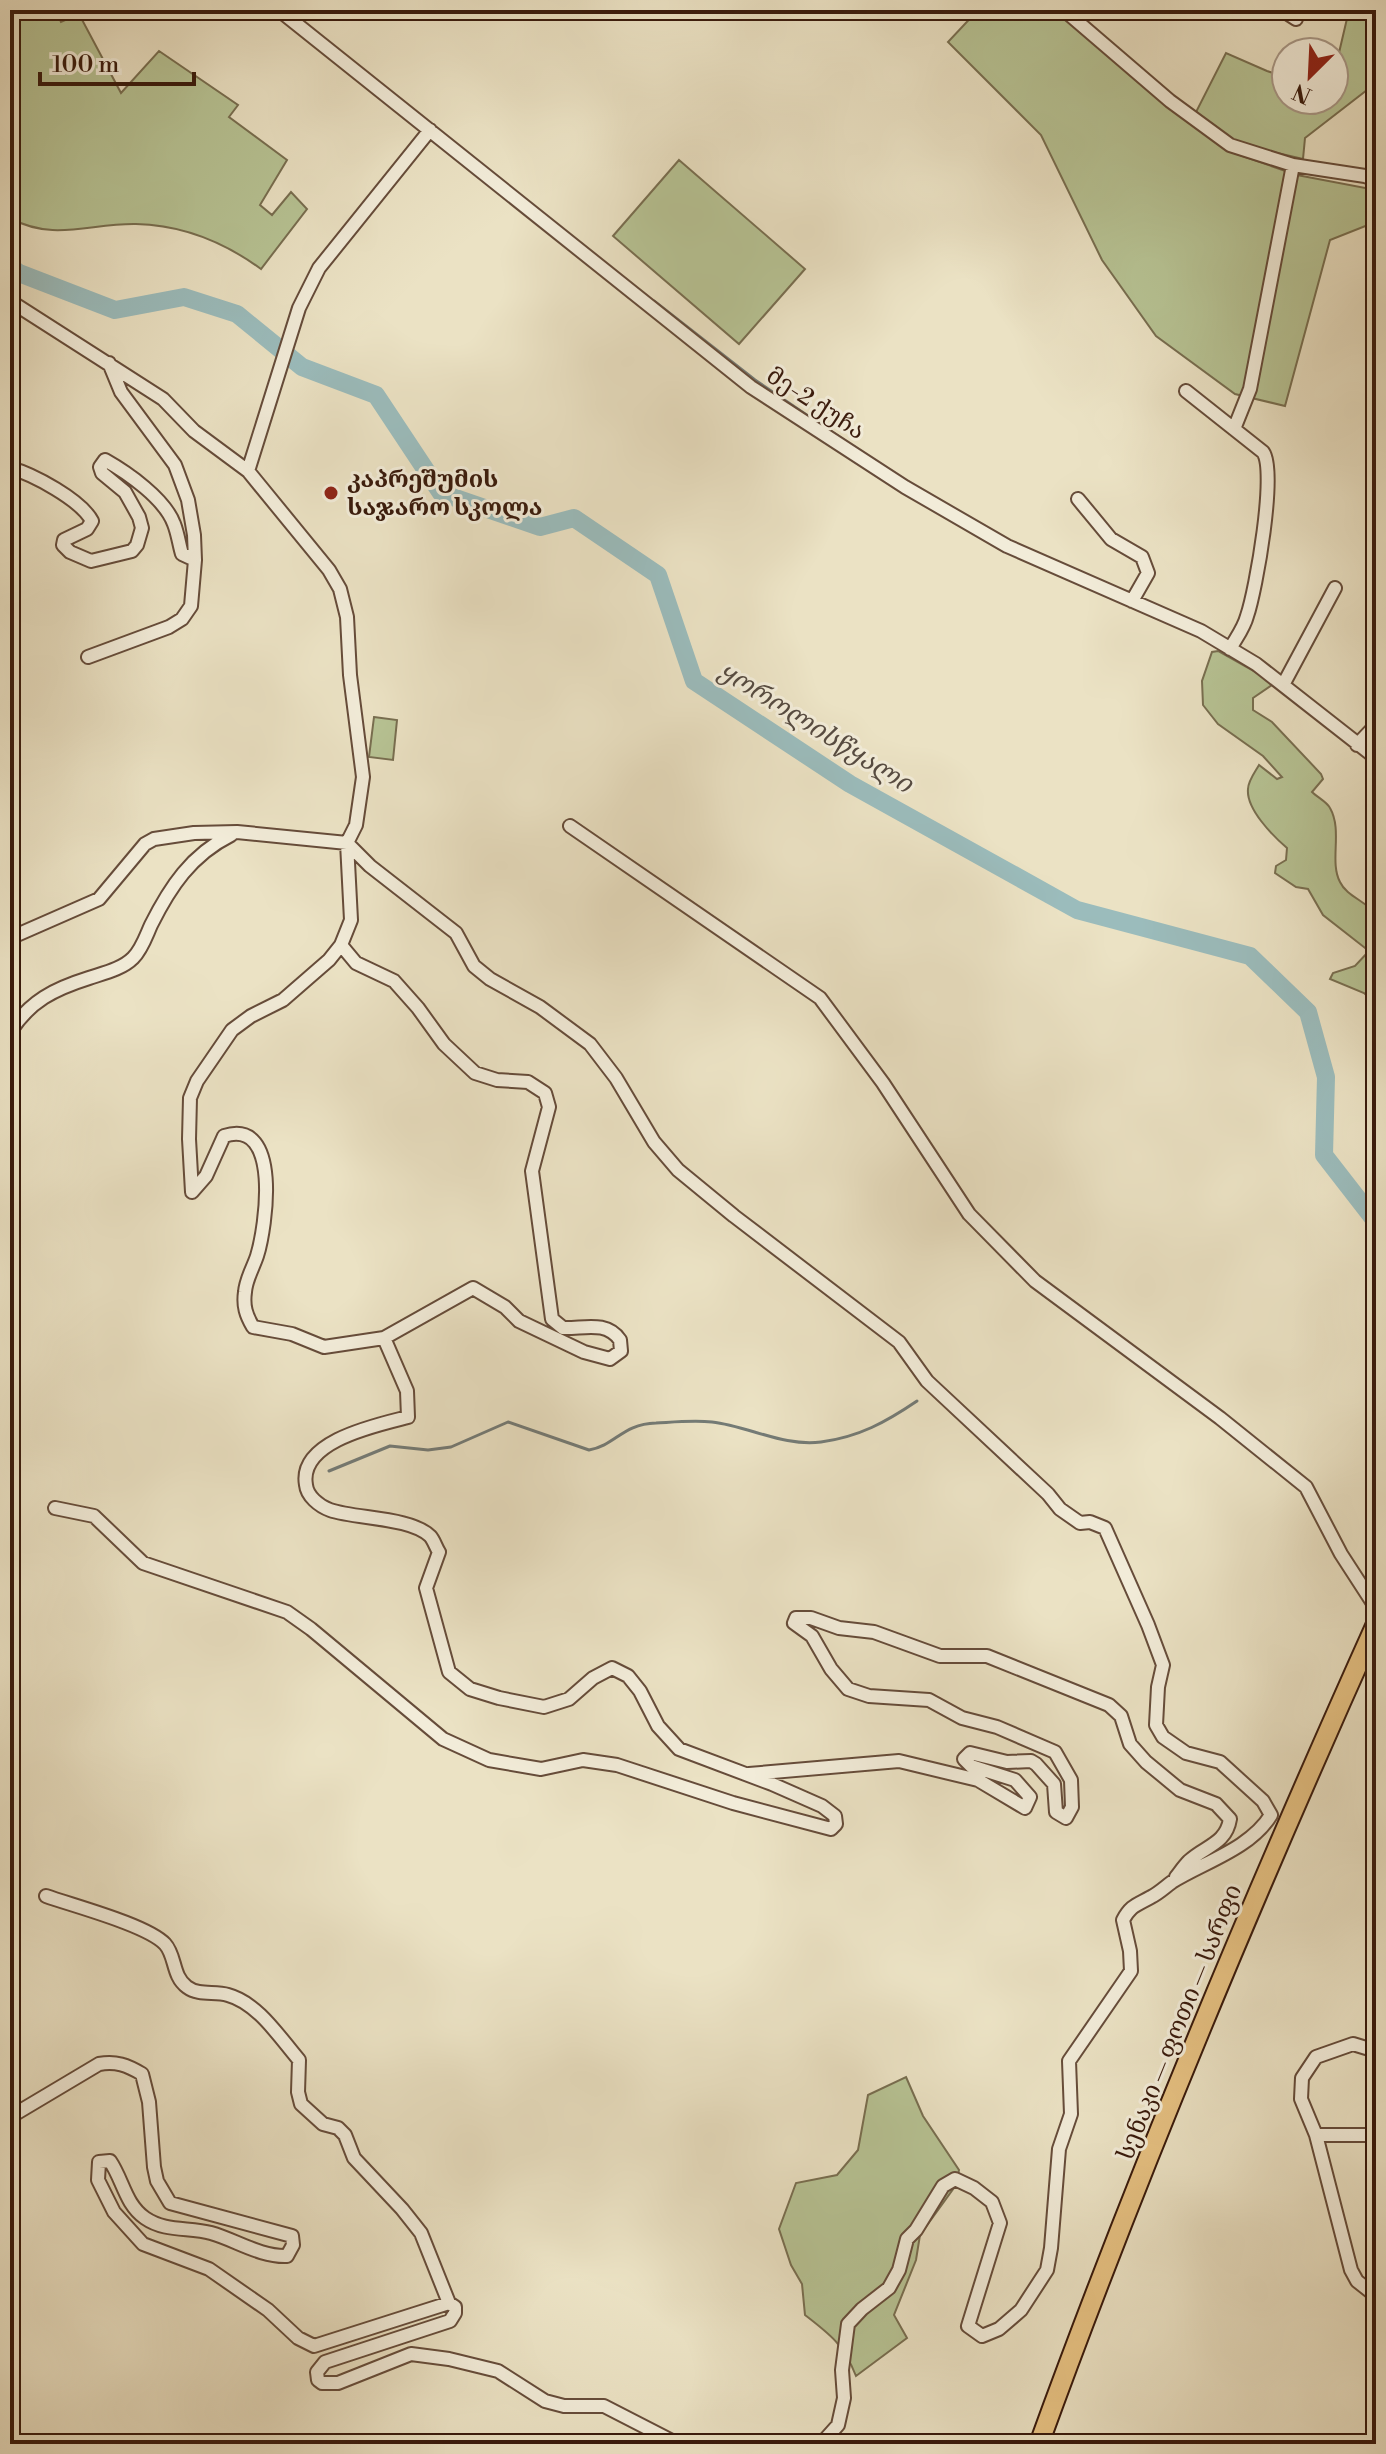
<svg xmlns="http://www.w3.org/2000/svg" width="1386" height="2454" font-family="'Libre Bodoni','Noto Serif Georgian',serif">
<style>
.green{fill:#b7c394;stroke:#786e50;stroke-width:2}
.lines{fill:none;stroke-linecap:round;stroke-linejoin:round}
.stream{stroke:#747b76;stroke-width:3}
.river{stroke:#9bbcbc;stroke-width:18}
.minor-casing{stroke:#664c3a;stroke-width:16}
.highway-casing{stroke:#391a0c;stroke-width:22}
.minor{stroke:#f2ecd9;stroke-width:12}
.highway{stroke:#e6c182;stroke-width:18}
.poi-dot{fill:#8f2418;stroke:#f2ecd9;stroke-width:3}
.labels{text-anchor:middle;stroke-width:6;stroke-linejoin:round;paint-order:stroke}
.street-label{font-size:24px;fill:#391a0c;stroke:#f2ecd9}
.poi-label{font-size:24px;font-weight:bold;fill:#391a0c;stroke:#f2ecd9;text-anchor:start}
.water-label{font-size:26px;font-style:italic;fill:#564b41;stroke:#f2ecd9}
</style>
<rect width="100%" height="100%" fill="#ebe2c4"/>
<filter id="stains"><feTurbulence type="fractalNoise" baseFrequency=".0025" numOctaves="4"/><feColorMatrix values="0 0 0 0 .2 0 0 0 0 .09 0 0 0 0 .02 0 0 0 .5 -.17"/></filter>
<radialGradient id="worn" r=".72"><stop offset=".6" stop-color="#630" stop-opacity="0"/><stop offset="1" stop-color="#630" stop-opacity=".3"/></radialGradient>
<!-- green -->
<path class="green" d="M10 10H14L16 16 27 10H56L61 22 79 14 121 93 159 51 238 105 229 117 287 160 260 205 272 215 291 192 307 209 261 269C224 242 182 225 136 224 90 223 54 242 10 218Z
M978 10H1056L1127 72 1234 153 1297 175 1376 190 1373 223 1330 240 1285 406 1235 394 1156 336 1102 260 1041 135 948 42Z
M1349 10H1376V83L1305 138 1303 159 1234 143 1214 125 1195 114 1226 53 1267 71 1286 77V100H1334V59L1338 57Z
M679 160 805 269 739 344 613 236Z
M1218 651 1275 683 1253 698V710L1272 722 1321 774 1323 779 1312 792C1317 797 1327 802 1330 808 1343 831 1329 861 1340 882 1347 897 1367 901 1376 915V1004L1364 993 1330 979 1333 973 1355 966 1369 951 1323 915 1308 889 1296 887 1275 873 1276 866 1286 860 1287 848C1273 836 1246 809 1248 789 1248 781 1255 772 1259 765L1277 779 1282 777 1263 756 1218 724 1203 705 1202 681 1212 652Z
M374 717 397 720 393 760 369 757Z
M906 2077 923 2116 959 2170 956 2185 920 2235 916 2260 894 2315 907 2338 856 2376C844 2345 831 2335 805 2315L802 2284 791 2265 779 2229 796 2183 837 2175 858 2150 868 2095Z"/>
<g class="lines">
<!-- stream -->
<path class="stream" d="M654 301 755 380 848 443
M329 1471 390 1446 428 1450 451 1447 508 1422 589 1450C616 1445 622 1424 656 1423 674 1422 694 1420 712 1422 748 1426 784 1447 821 1442 859 1437 886 1422 917 1401"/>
<!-- river -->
<path class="river" d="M10 266 19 273 115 310 184 297 237 314 302 367 376 395 441 493 540 527 574 518 658 575 694 681 850 784 1077 910 1250 956 1308 1012 1326 1077 1324 1155 1376 1222"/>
<!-- minor casing -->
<g class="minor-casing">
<path id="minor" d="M279 10 751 387 905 487 1007 546 1201 631 1256 664 1376 758
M1064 10 1170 101 1230 145 1293 165 1365 176 1376 180
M1282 10 1296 19
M10 301 163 399 194 431 248 471
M1186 391 1263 452C1277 471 1256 590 1247 616 1244 628 1236 638 1230 649
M1234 429 1250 389 1293 165
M10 468C33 474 81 500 92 521L87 529 64 540 63 545 70 552 91 561 132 551 137 545 142 528 139 517 125 492 102 473 100 467 105 460C128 473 165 499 174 524 178 534 179 544 182 554L195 560
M1078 499 1111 539 1142 557 1148 573 1132 601
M88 657 169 627 182 619 191 606 195 560 194 535 188 500 175 465 121 392 109 363
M1283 685 1335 588
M1357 745 1376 725
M570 826 820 998 883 1083 969 1214 1035 1281 1220 1418 1306 1487 1341 1554 1376 1608
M10 938 99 899 145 844 154 839 194 833 237 832 347 843 370 866 456 933 474 966 490 979 540 1007 590 1044 616 1078 654 1142 678 1170 734 1216 899 1342 927 1381 1048 1494 1060 1509 1080 1523 1090 1522 1105 1528 1148 1625 1163 1665 1158 1687 1156 1725 1163 1737 1186 1753 1220 1762 1263 1801 1271 1815C1250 1849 1204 1862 1172 1882 1165 1887 1159 1893 1151 1897 1137 1905 1131 1905 1123 1920L1130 1951 1131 1971 1069 2061 1071 2114 1059 2149 1051 2248 1047 2270 1021 2310 999 2329 982 2336 968 2326 1000 2223 992 2202 974 2188 955 2179 943 2186 916 2230 907 2239 899 2270 889 2288 862 2309 848 2324 842 2370 844 2398 838 2425 821 2444
M10 1032C30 1001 54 989 89 978 104 973 122 969 133 958 142 949 146 936 151 925 170 887 191 855 231 835
M192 1192 206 1176 224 1136C282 1117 266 1227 257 1256 253 1268 246 1279 245 1292 243 1306 246 1315 253 1327L292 1334 324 1347 384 1338 473 1288 505 1307 519 1321 584 1352 610 1359 621 1351 620 1340C606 1320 583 1329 563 1328L552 1319 532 1171 549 1107 545 1093 528 1082 497 1080 475 1073 444 1044 418 1008 394 981 356 963 341 945
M192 1192 189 1139 190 1098 197 1081 232 1030 251 1016 283 1000 329 960 341 945 351 920 347 843 356 825 363 777 350 675 347 617 340 589 329 570 248 471 299 308 319 268 430 130
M55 1508 94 1516 143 1563 287 1612 311 1629 443 1739 489 1760 541 1769 583 1760 617 1765 733 1803 831 1829 836 1824 835 1816 822 1806 772 1784 679 1749 658 1726 640 1691 628 1676 612 1668 593 1678 569 1699 544 1707 499 1698 470 1689 449 1672 426 1588 439 1552C436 1548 434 1540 430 1536 410 1517 356 1519 330 1510 319 1506 307 1496 306 1485 298 1441 377 1425 408 1417L407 1391 384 1338
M749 1774 899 1761 978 1780 1025 1808 1030 1797 1015 1780 971 1766 964 1759 970 1753 1007 1762 1031 1761 1036 1764 1054 1784 1056 1812 1066 1818 1072 1807 1071 1780 1055 1752 997 1727 962 1718 929 1700 869 1696 848 1689 831 1669 812 1636 794 1623 796 1618H811L839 1628 874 1632 940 1656H987L1109 1705 1121 1716 1130 1744 1146 1762 1180 1790 1216 1804 1230 1819C1226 1844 1205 1846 1189 1861 1184 1866 1180 1872 1176 1877
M46 1896C74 1906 147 1925 165 1944 176 1956 172 1976 187 1987 199 1996 214 1991 228 1995 258 2003 280 2038 299 2060L298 2092 301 2104 323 2124 338 2128 345 2135 354 2158 402 2209 421 2233 449 2303
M1376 2051 1353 2044 1316 2057 1302 2078 1301 2099 1316 2135 1351 2270 1357 2281 1376 2296
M10 2117 99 2064C116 2061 127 2065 142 2074L149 2102 154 2167 157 2181 170 2203 292 2236 293 2245 287 2256C260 2257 236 2240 211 2233 189 2227 165 2232 145 2218 125 2204 123 2180 110 2161L99 2162 98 2180 114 2212 143 2244 209 2269 268 2310 298 2338 314 2346 449 2303 455 2307V2313L450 2321 325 2362 317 2372 318 2380 322 2383H338L411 2354 449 2359 498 2371 545 2401 564 2406H604L678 2444
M1316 2135H1376"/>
</g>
<!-- highway casing -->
<g class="highway-casing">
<path id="highway" d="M1039 2444C1140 2166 1255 1893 1376 1624"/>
</g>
<!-- minor -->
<use href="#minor" class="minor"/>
<!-- highway -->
<use href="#highway" class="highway"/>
</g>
<!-- markers -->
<circle class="poi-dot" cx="331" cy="493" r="8"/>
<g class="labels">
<!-- street labels -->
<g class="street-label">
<text transform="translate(816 403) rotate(33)" y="8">მე-2 ქუჩა</text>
<text transform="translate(1179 2022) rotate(-68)" y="8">სენაკი — ფოთი — სარფი</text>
</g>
<!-- poi labels -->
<g class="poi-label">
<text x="347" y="487">კაპრეშუმის<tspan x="347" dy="28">საჯარო სკოლა</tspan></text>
</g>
<!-- water labels -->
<g class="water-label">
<text transform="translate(816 727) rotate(32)" y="9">ყოროლისწყალი</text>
</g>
</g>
<!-- margin -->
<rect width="1386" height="2454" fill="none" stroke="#ebe2c4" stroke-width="40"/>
<rect x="12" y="12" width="1362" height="2430" fill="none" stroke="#391a0c" stroke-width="4"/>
<rect x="20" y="20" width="1346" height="2414" fill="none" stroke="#391a0c" stroke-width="2"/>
<!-- north arrow -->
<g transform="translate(1310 76) rotate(204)"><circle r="38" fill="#f2ecd9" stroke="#a89887" stroke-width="2"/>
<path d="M0-6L14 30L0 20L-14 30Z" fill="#8f2418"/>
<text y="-12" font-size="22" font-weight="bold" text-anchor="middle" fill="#391a0c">N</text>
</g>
<!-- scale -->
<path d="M40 72v12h154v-12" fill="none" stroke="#391a0c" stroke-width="4"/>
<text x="52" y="72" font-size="24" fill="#391a0c" stroke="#f2ecd9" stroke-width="6" paint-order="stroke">100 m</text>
<rect width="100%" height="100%" filter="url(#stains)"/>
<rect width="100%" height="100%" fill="url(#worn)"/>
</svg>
